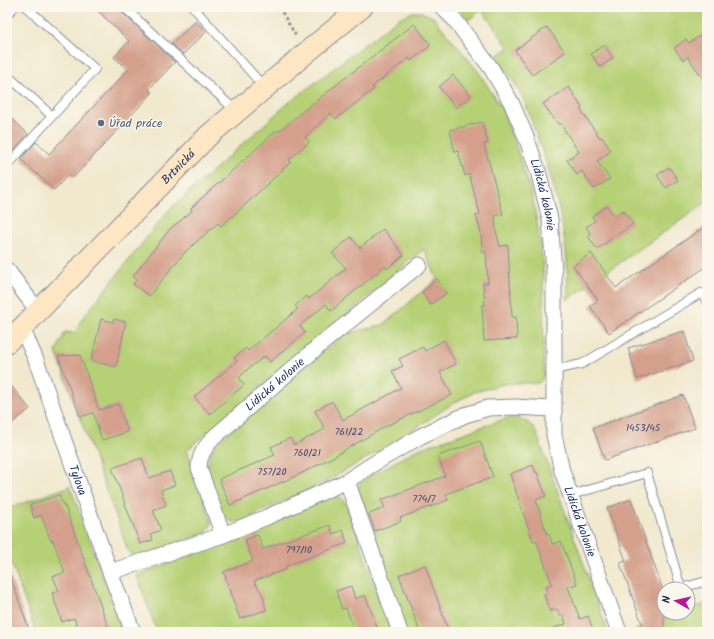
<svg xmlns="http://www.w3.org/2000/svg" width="714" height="639" font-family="Kalam,sans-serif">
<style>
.green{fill:#b6d075;stroke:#68806a}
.building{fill:#d4a08c}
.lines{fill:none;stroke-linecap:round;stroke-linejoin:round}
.service-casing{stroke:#868c96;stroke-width:10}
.minor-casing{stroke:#868c96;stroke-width:17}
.secondary-casing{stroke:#868c96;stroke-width:23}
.path{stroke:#868c96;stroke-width:2.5;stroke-dasharray:3 3;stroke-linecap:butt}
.service{stroke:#fff;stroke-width:8}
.minor{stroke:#fff;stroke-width:15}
.secondary{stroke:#fce6c4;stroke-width:21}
.service-dot{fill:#5c6f8a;stroke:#fbf7ec;stroke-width:1.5}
.labels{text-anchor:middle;stroke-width:3;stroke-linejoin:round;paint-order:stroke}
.number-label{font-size:10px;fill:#494b6a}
.service-label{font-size:12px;fill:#4e5e75;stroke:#fbf7ec;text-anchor:start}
.street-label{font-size:12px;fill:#1b2f5e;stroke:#fbf7ec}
</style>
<rect width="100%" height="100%" fill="#fbf7ec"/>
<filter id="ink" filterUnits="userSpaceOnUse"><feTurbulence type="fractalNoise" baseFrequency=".025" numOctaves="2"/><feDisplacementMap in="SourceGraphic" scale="8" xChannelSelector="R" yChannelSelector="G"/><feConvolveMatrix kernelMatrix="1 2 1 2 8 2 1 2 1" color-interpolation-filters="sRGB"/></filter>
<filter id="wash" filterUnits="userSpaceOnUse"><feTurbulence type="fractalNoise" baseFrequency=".012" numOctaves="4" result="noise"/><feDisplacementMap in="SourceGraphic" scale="16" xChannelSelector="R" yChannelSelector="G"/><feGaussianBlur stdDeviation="0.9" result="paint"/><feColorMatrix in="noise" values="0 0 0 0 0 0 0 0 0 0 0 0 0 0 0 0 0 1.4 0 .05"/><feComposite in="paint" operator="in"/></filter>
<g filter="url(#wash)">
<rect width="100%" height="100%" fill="#f1e8cd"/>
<!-- green -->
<path class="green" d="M459 7H707V202L567 300C571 244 555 183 535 131 531 119 527 106 521 94 514 81 504 69 496 56L509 48 482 10 468 20Z
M413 12H421L433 17 478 71 502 109 515 143 533 199 541 248 543 269 544 378 539 383H520L504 384 475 392 455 402 390 445 323 483 241 521 232 522C230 521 227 519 225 517 219 509 208 475 208 466 208 457 211 450 217 443L344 334 383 325 437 279 424 249 187 450 212 523 206 533 139 557 129 553 56 352 65 332 75 333 81 320 168 211 286 105 399 18Z
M514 417C525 419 532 424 537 434L608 632H406L358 489 360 483 368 477 416 450 504 419Z
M70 486 123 632H31L35 630 7 551V509Z
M333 496 342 498 346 504 392 632H157L137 575 258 530Z
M707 603V632H633C639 626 678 613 688 613V610Z"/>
<g id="blocks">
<!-- building -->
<path class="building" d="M94 7H116L175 62 149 89 152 93 73 178 69 174 54 190 21 159 36 142 49 154 128 70 114 57 129 41Z
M196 21 206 32 183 54 172 44Z
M414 24 431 45 411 61 409 58 372 87 374 89 336 119 331 113 305 137 309 142 289 160 291 162 233 216 221 226 218 223 185 252 149 296 133 284 137 280 133 276 170 229 192 211 191 208 277 130 278 132 303 111Z
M547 27 565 52 532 75 515 50Z
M707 31V84L688 57 683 60 674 48 686 39 689 43Z
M604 45 613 58 600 67 591 54Z
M453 75 471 96 456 108 439 87Z
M569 87 582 108 580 109 600 138 602 137 611 151 597 161 610 179 594 189 582 171 577 175 567 160 579 152 560 123 558 124 543 104Z
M7 114 28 134 13 151 7 146Z
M482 122 488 143 484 144 503 214 495 216 496 231 500 246 508 245 512 317H516L517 339 484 341 482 305H485L483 283H488L486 252H482L481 233 476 215 480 214 469 174 465 176 458 151 455 152 450 130Z
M669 167 678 180 666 188 657 175Z
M607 206 614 216 623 210 633 224 597 249 588 236 591 234 586 227 595 221 592 216Z
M707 225V266L609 333 590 306 598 300 573 266 591 253 616 288Z
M383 229 404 255 387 269 385 266 331 311 326 304 300 326 305 333 270 362 265 356 249 368 239 378 244 385 210 414 194 397 237 361 234 358 246 348 248 351 298 309 295 306 307 296 309 299 346 268 332 253 351 237 360 248Z
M437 279 447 293 430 305 422 292Z
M101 319 113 322 114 319 126 322 116 367 91 361Z
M684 331 693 361 637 379 628 348Z
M444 340 456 364 440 372 452 395 386 426 333 457 296 476 230 505 219 479 275 455 271 447 290 438 294 445 325 429 315 411 332 401 343 420 401 388 392 371 403 366 399 359 423 347 425 351Z
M80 355 99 410 118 404 128 432 102 440 93 413 80 417 58 356Z
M7 381 30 409 7 427Z
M683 395 695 428 605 460 593 428Z
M480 441 493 477 446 494 448 500 400 518 401 521 375 531 369 514 385 508 381 500 445 476 438 456Z
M142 458 149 478 170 471 175 485 161 490 166 505 153 510 161 530 151 534 153 540 140 544 112 468Z
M533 465 536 473 537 472 546 496 536 500 547 534H549L552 544 561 541 577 584 568 587 580 619 588 616 594 632H549L548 630 566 624 563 615 560 616 557 609 550 611 544 594 548 593 546 586 552 584 536 540 533 541 510 474Z
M59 495 64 507 65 506 110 632H79L74 618 62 622 52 593 59 591 53 576 65 573 53 540 51 541 41 515 34 518 30 505Z
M631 499 664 593V632H645L620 563 626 561 607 508Z
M330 525 333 534 343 530 347 543 286 566 287 569 254 581 263 596 266 610 240 619 234 603 230 588H229L224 572 253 561 245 540 258 535 263 549Z
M425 565 438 601 449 632H420L399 575Z
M7 573H9L30 632H7Z
M351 586 355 599 365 595 379 632H355L346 608 342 609 336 591Z"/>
</g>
</g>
<g filter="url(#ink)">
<use href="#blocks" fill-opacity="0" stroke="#868c96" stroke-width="1"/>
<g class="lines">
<!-- service casing -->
<g class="service-casing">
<path id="service" d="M124 7 236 111
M193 7 264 87
M7 15 14 7
M7 75 52 116
M7 166 95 69 26 7
M554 370 582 364 701 293 707 302
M571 495 647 473 681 588 707 581"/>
</g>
<!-- minor casing -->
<g class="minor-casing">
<g id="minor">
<path id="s1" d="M442 7 454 19 491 68 511 102 526 137 538 171 550 219 554 272V435L562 471 619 632"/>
<path d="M7 270 38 311"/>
<path id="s2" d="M22 328 36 360 110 572 133 632"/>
<path d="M347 481 400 632"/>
<path id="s3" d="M223 535 199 468C199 456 204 449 212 439L320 345 419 265"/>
<path d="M110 572 223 535 267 517 347 481 373 464 421 436 465 415 488 408 514 407 553 409"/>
</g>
</g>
<!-- secondary casing -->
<g class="secondary-casing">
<g id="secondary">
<path id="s4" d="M7 342 22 328 208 136 307 52 362 7"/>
</g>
</g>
<!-- path -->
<path class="path" d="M279 7 296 36"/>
<!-- service -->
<use href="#service" class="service"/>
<!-- minor -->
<use href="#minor" class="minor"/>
<!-- secondary -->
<use href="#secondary" class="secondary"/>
</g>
</g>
<!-- markers -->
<circle class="service-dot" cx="101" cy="123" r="4"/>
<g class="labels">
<!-- number labels -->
<g class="number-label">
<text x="643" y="431">1453/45</text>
<text x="349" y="435">761/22</text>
<text x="307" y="456">760/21</text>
<text x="272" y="475">757/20</text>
<text x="424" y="502">774/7</text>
<text x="299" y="553">797/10</text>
</g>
<!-- service labels -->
<g class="service-label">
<text x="109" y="127">Úřad práce</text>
</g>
<!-- street labels -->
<g class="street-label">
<text dy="4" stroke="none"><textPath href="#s4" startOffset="245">Brtnická</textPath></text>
<text dy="4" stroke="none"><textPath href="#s1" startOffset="216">Lidická kolonie</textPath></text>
<text dy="4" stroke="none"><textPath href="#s3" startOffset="187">Lidická kolonie</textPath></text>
<text dy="4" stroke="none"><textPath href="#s2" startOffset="162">Tylova</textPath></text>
<text dy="4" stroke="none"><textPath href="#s1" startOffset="548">Lidická kolonie</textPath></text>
</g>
</g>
<!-- margin -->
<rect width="714" height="639" fill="none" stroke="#fbf7ec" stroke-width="24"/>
<!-- north arrow -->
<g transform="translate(676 601) rotate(278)"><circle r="19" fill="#fbf7ec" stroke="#a1a7b3"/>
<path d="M0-3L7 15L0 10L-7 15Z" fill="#b5179e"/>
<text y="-6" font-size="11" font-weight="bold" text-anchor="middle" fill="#1b2f5e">N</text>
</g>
</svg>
